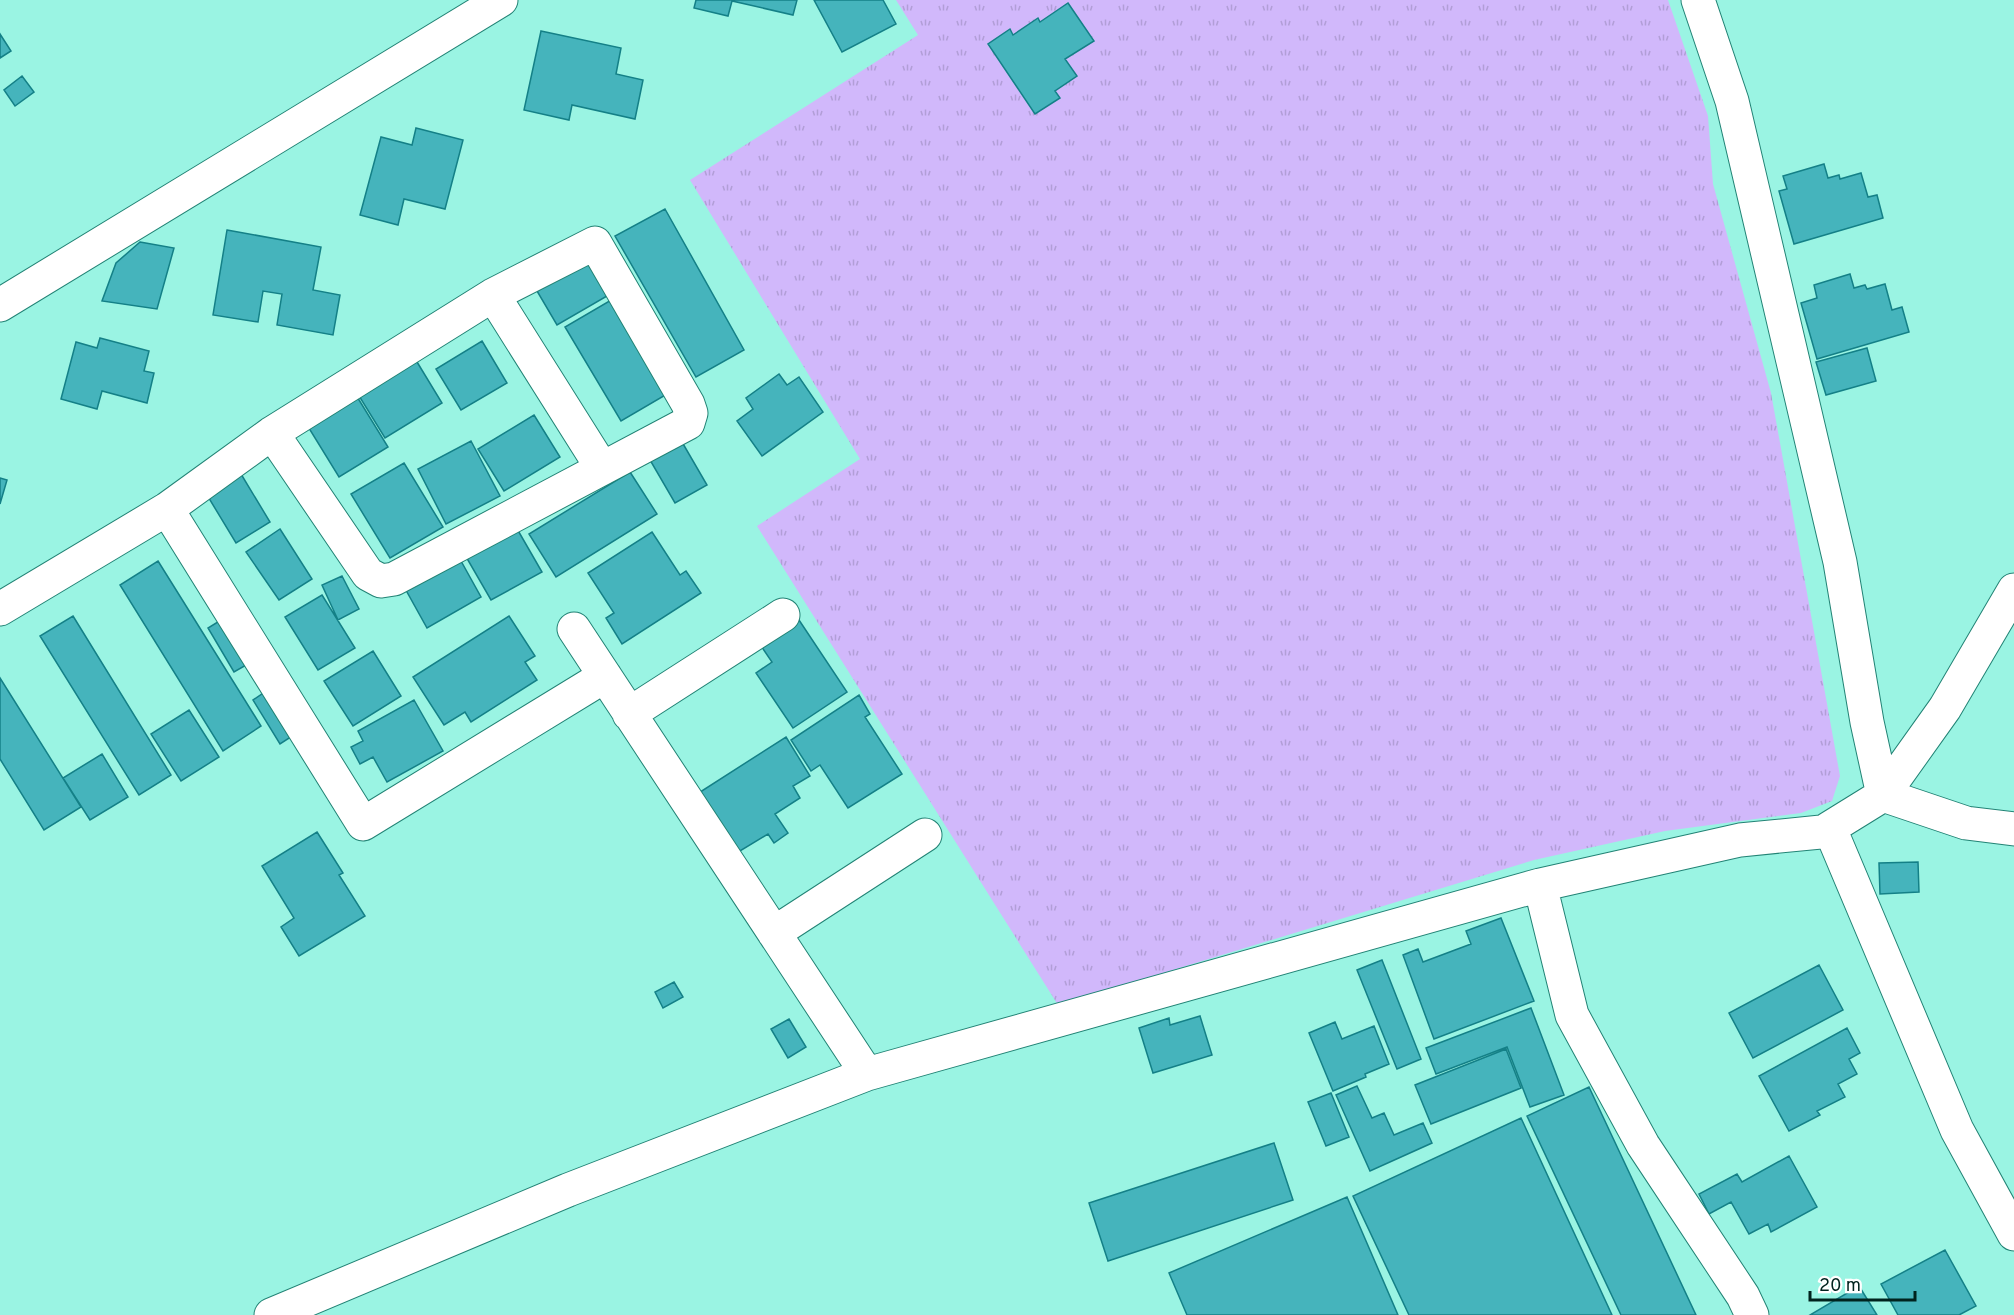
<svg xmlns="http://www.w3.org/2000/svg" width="2014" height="1315" font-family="Overpass,sans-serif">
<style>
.grass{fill:url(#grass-tufts)}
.building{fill:#45b4bc;stroke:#148087;stroke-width:1.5}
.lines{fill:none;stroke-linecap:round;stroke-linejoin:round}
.minor-casing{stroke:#228375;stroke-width:35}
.minor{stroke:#fff;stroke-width:33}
</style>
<defs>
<pattern id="grass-tufts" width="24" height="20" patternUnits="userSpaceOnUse" patternTransform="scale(1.5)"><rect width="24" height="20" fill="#d1b8fb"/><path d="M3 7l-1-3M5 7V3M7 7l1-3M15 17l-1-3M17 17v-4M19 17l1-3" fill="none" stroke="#b29ed7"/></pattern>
</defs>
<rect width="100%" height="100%" fill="#9af4e3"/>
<!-- grass -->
<path class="grass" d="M896 0H1668L1708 116 1713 184 1771 393 1840 776 1832 801 1801 813 1665 831 1534 860 1058 1005 757 526 860 459 690 180 918 35Z"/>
<!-- building -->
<path class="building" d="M696 0H797L793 15 732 1 728 16 694 8Z
M814 0H883L896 24 842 52Z
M1068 3 1094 41 1065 59 1077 76 1055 91 1060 98 1035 114 988 44 1010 29 1013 35 1038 18 1040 22Z
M541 31 621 48 616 74 643 80 635 119 572 105 569 120 524 110Z
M0 34 11 51 0 58Z
M22 76 34 92 15 106 4 90Z
M416 128 463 140 445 209 404 199 398 225 360 215 381 137 412 145Z
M1824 164 1828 178 1839 175 1840 179 1861 173 1868 197 1877 195 1883 218 1794 244 1779 191 1787 189 1783 176Z
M665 209 744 350 696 377 615 236Z
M227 230 321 247 313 290 340 295 333 335 277 325 282 294 263 291 258 322 213 315Z
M140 242 174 248 157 309 102 301 116 263Z
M594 258 614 292 557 325 537 291Z
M1850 274 1854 288 1865 285 1867 289 1885 284 1892 310 1902 307 1909 332 1817 359 1801 303 1817 298 1814 285Z
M618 296 674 390 621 421 565 327Z
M100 338 149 351 144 371 154 373 147 403 102 391 97 409 61 399 76 342 97 348Z
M482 341 507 383 461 410 436 369Z
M1867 348 1876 381 1826 395 1816 362Z
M414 357 442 403 385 438 356 391Z
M779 374 787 385 799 377 823 412 762 456 737 421 753 409 746 398Z
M356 395 388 447 339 477 307 425Z
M534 415 560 457 504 491 478 449Z
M471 441 500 496 446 524 418 469Z
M682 442 707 485 675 503 650 460Z
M404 463 443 527 390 558 351 494Z
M630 472 657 514 556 577 529 534Z
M241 474 270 522 236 543 207 495Z
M0 478 7 480 0 504Z
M516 527 542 572 491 600 465 555Z
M280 529 312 579 279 600 246 552Z
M652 532 680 575 686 571 701 593 622 644 606 618 614 613 588 573Z
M456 552 481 597 427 628 402 583Z
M158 561 261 726 223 751 120 585Z
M342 576 359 609 338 620 322 585Z
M322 595 355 648 318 670 285 617Z
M795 614 847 692 793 728 756 673 772 662 757 640Z
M229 615 255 660 234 672 208 628Z
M73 616 171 775 139 795 40 636Z
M509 616 535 656 525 662 537 680 471 722 465 712 444 725 413 677Z
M373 651 401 696 353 726 324 681Z
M0 678 81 807 44 830 0 759Z
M272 687 300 731 280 744 253 700Z
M859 695 870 714 865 717 902 774 848 808 820 765 811 771 791 740Z
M414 700 443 751 387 782 373 757 360 764 351 747 363 741 358 731Z
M189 710 219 757 181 781 151 734Z
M786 737 810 776 793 786 800 798 775 814 788 833 774 843 768 834 735 854 697 794Z
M102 754 128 797 90 820 63 778Z
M317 832 343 873 339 875 365 916 299 956 281 927 294 918 262 866Z
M1918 862 1919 892 1880 894 1879 863Z
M1501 918 1534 1001 1434 1039 1403 955 1418 949 1423 962 1471 944 1466 931Z
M1382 960 1421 1059 1397 1069 1357 970Z
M1819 965 1843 1010 1753 1058 1729 1013Z
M674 982 683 997 663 1008 655 992Z
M1531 1008 1564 1095 1530 1107 1507 1047 1436 1074 1426 1048Z
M1200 1016 1212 1055 1153 1073 1139 1028 1169 1018 1170 1025Z
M789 1019 806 1047 788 1058 771 1029Z
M1335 1022 1342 1039 1374 1026 1389 1064 1365 1074 1366 1077 1333 1091 1309 1033Z
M1847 1028 1860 1053 1849 1059 1857 1074 1838 1084 1845 1097 1817 1111 1820 1115 1789 1131 1759 1076Z
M1506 1049 1521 1088 1431 1124 1415 1085Z
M1357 1086 1372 1118 1384 1113 1394 1135 1423 1123 1432 1143 1370 1171 1336 1095Z
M1589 1087 1696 1315H1621L1527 1116Z
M1331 1093 1349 1137 1326 1146 1308 1102Z
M1521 1118 1612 1315H1409L1353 1196Z
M1274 1143 1293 1200 1108 1261 1089 1203Z
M1789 1156 1817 1207 1771 1232 1768 1224 1749 1234 1731 1202 1709 1214 1699 1194 1737 1174 1742 1182Z
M1347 1197 1398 1315H1187L1169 1273Z
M1945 1250 1976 1306 1959 1315H1898L1881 1284Z
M1859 1286 1877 1315H1810Z"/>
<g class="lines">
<!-- minor casing -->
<g class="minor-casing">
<path id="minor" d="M1698 0 1732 101 1840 562 1867 722 1883 795 1966 823 2014 829
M493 295 602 468
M0 305 501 0
M167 509 363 824 605 676
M0 609 167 509 272 433 493 295 595 243 688 404 691 413 688 423 394 579 381 581 368 574 272 433
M574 629 867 1074
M629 714 783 615
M1831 831 1957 1130 2014 1234
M1540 885 1572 1015 1643 1145 1743 1296 1752 1315
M774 933 925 835
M271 1315 568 1190 867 1074 1540 885 1740 840 1831 831 1828 829 1883 795 1945 708 2014 590"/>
</g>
<!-- minor -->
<use href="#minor" class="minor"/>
</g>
<!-- scale -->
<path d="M1810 1291v9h105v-9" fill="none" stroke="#00231e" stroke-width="3"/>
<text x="1819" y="1291" font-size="18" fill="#00231e" stroke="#ffffff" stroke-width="4.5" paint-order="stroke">20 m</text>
</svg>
